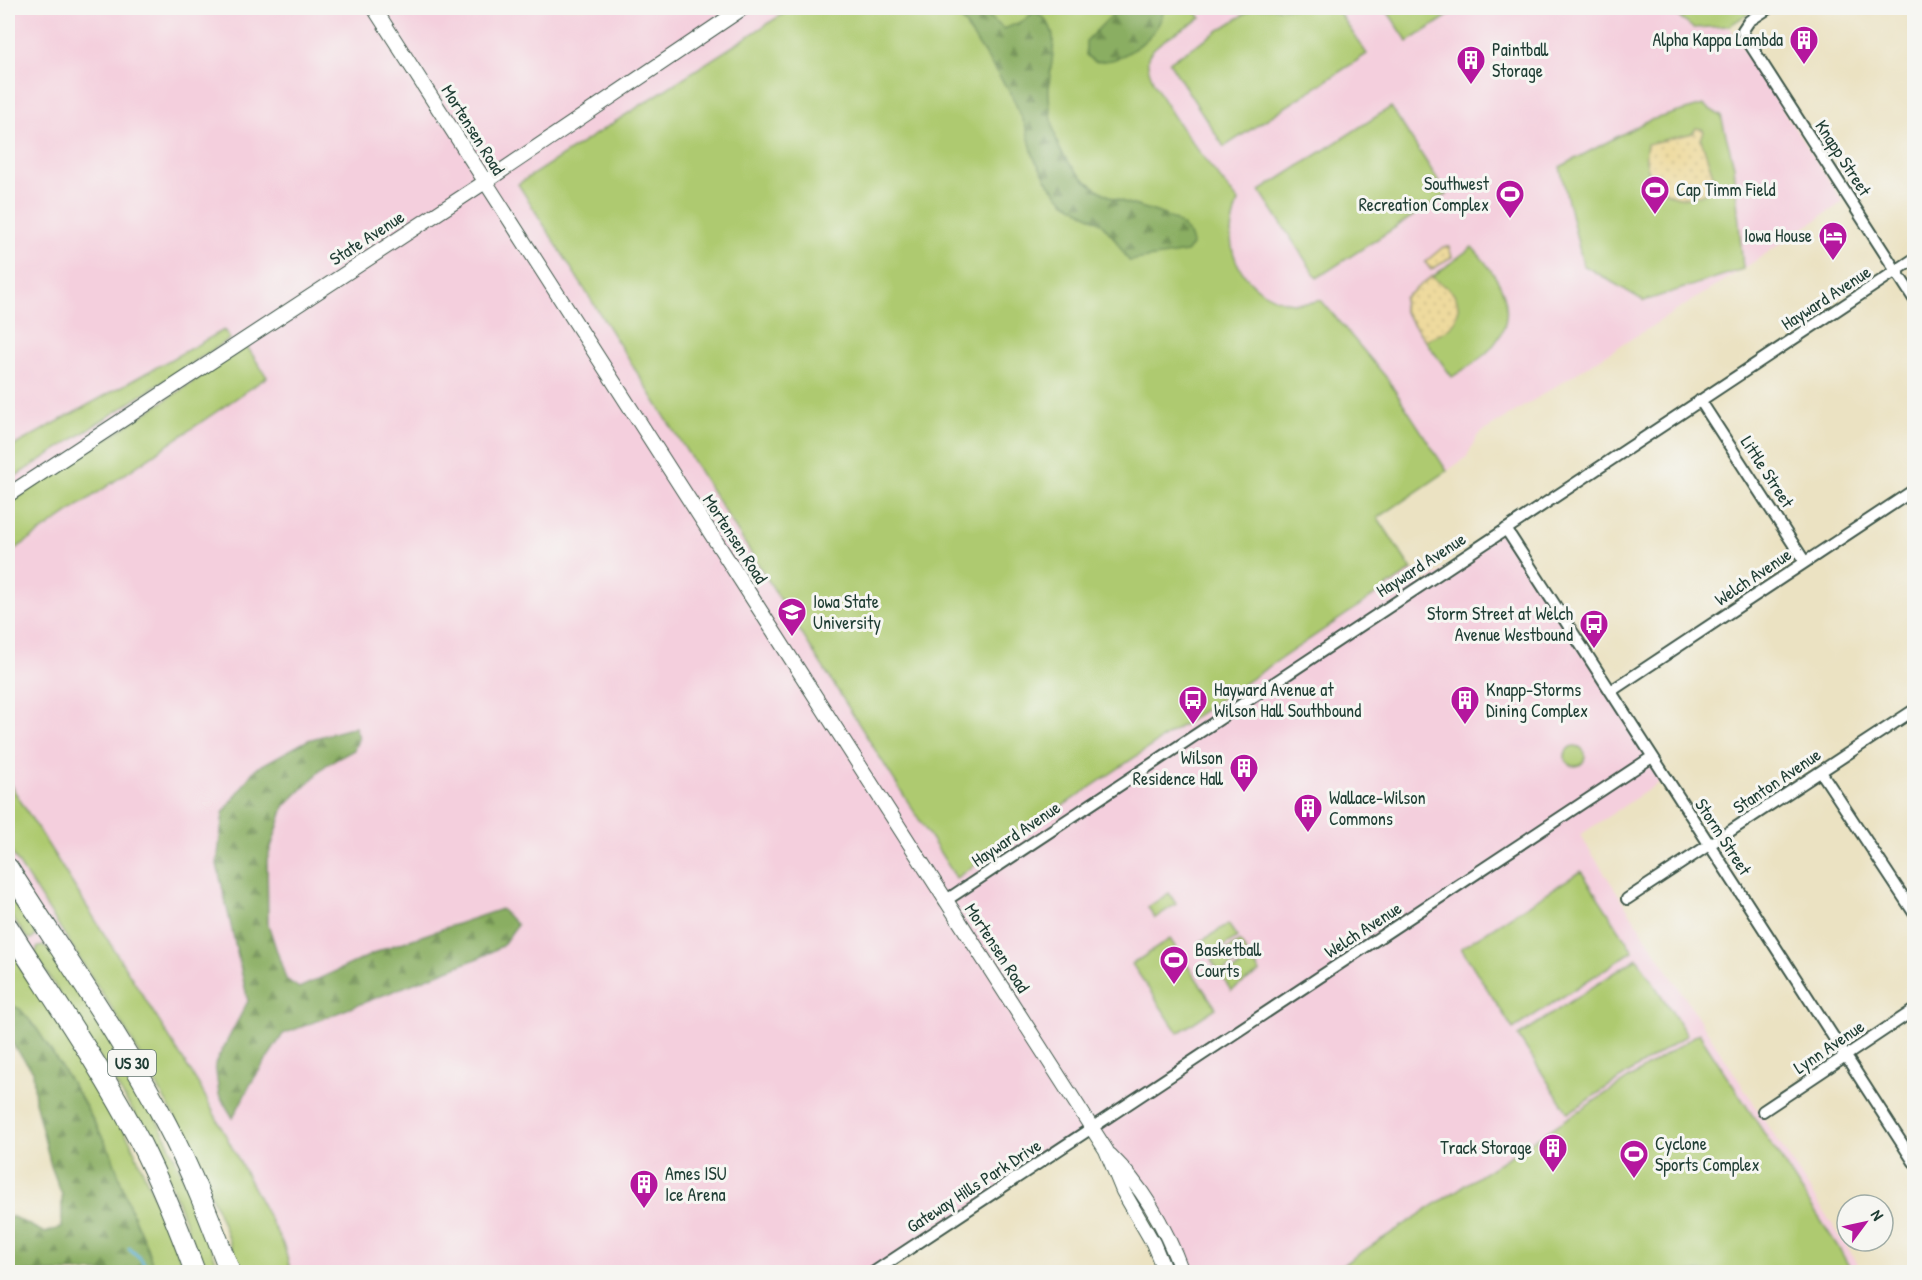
<svg xmlns="http://www.w3.org/2000/svg" width="1922" height="1280" font-family="'Patrick Hand',sans-serif">
<style>
.built{fill:#f4cfdd}
.green{fill:#aeca70;stroke:#668452;stroke-width:1.5}
.forest{fill:url(#forest-firs);stroke:#54764b;stroke-width:1.5}
.sand{fill:url(#sand-dots);stroke:#868c69;stroke-width:1.5}
.lines{fill:none;stroke-linecap:round;stroke-linejoin:round}
.stream{stroke:#60b4dc;stroke-width:3}
.minor-casing{stroke:#3e5649;stroke-width:14}
.tertiary-casing{stroke:#3e5649;stroke-width:16}
.motorway-casing{stroke:#3e5649;stroke-width:22}
.minor{stroke:#fff;stroke-width:10}
.tertiary{stroke:#fff;stroke-width:14}
.motorway{stroke:#fff;stroke-width:20}
.labels{text-anchor:middle;stroke-width:6;stroke-linejoin:round;paint-order:stroke}
.shield{fill:#f6f6f2;stroke:#60746d;stroke-width:1.5}
.shield-label{font-size:16px;font-weight:bold;fill:#1f3d34}
.poi-label{font-size:18px;fill:#1f3d34;stroke:#f6f6f2;text-anchor:start}
.street-label{font-size:18px;fill:#1f3d34;stroke:#f6f6f2}
</style>
<defs>
<pattern id="forest-firs" width="22" height="20" patternUnits="userSpaceOnUse" patternTransform="scale(1.5)"><rect width="22" height="20" fill="#8aae62"/><path d="M5 1l3.5 6h-7zM16 11l3.5 6h-7z" fill="#708f52"/></pattern>
<pattern id="sand-dots" width="8" height="8" patternUnits="userSpaceOnUse" patternTransform="scale(1.5)"><rect width="8" height="8" fill="#eeda9e"/><path d="M2 2h.1M6 6h.1" fill="none" stroke="#ccbc89" stroke-width="1.8" stroke-linecap="round"/></pattern>
</defs>
<rect width="100%" height="100%" fill="#f6f6f2"/>
<filter id="ink" filterUnits="userSpaceOnUse"><feTurbulence type="fractalNoise" baseFrequency=".0167" numOctaves="2"/><feDisplacementMap in="SourceGraphic" scale="12" xChannelSelector="R" yChannelSelector="G"/><feConvolveMatrix kernelMatrix="1 2 1 2 8 2 1 2 1" color-interpolation-filters="sRGB"/></filter>
<filter id="wash" filterUnits="userSpaceOnUse"><feTurbulence type="fractalNoise" baseFrequency=".008" numOctaves="4" result="noise"/><feDisplacementMap in="SourceGraphic" scale="24" xChannelSelector="R" yChannelSelector="G"/><feGaussianBlur stdDeviation="1.35" result="paint"/><feColorMatrix in="noise" values="0 0 0 0 0 0 0 0 0 0 0 0 0 0 0 0 0 1.4 0 .05"/><feComposite in="paint" operator="in"/></filter>
<g filter="url(#wash)">
<rect width="100%" height="100%" fill="#ebe2c2"/>
<!-- built -->
<path class="built" d="M8 8H1756L1729 26 1843 202 1743 269 1478 435 1466 458 1378 518 1422 584 1506 529 1666 778 1580 835 1863 1272H1182L1166 1234 1092 1129 874 1272H291L284 1246 199 1085 106 937 8 1002Z"/>
<!-- green -->
<path class="green" d="M792 8H1193L1201 18C1187 27 1156 41 1149 55 1136 79 1221 179 1238 201 1235 213 1230 225 1231 238 1233 282 1279 314 1321 300L1386 377 1447 471 1378 518 1412 570 956 878 518 184Z
M1254 8H1336L1367 54 1224 147 1169 62Z
M1385 8H1446L1451 14 1408 42Z
M1667 8H1756L1729 26 1693 28Z
M1703 105 1721 116 1734 166 1743 269 1644 301 1583 265 1560 167 1647 121Z
M1391 107 1447 194 1317 278 1260 191Z
M1472 247C1504 281 1525 319 1483 356 1474 364 1462 370 1452 377L1403 310 1404 298Z
M224 330 230 339 8 481V449Z
M244 348H248L267 377 8 554V504Z
M1565 756a10 10 0 1 1 20 0a10 10 0 1 1-20 0Z
M8 781 199 1085 284 1246 291 1272H240L223 1224 189 1142 125 1029 8 847Z
M1581 871 1633 951 1513 1029 1461 948Z
M8 882 36 928 35 937 31 939 27 938 8 912Z
M1169 893 1176 904 1155 918 1148 907Z
M1228 924 1237 937 1209 956 1200 942Z
M1170 939 1216 1008 1178 1033 1132 964Z
M1240 941 1248 955 1220 973 1211 960Z
M8 944 94 1079 130 1141 186 1272H155L146 1245 131 1211 111 1153 82 1100 37 1029 20 1009 8 1004Z
M43 946 48 948 57 959C93 1016 133 1071 163 1132 185 1178 203 1224 220 1272H204L173 1189 138 1119 35 954 38 947Z
M1637 958 1687 1035 1568 1113 1518 1036Z
M1251 959 1260 972 1231 991 1223 977Z
M1699 1033 1840 1250 1852 1272H1331Z
M1142 1202 1152 1218 1176 1272H1172L1157 1236 1138 1204Z"/>
<!-- forest -->
<path class="forest" d="M954 8H986L990 17 1004 29 1023 21 1035 11C1065 29 1050 59 1049 86 1048 101 1054 141 1062 153 1074 172 1093 188 1113 198 1136 209 1189 212 1192 245L1186 252 1129 261 1114 238 1101 223 1064 201 1050 185 1034 158 1026 127 1011 94Z
M1114 8H1164C1161 32 1137 50 1115 59 1109 61 1102 61 1095 62L1086 55V41L1115 12Z
M355 727 359 737 354 750 326 765 284 807 267 860 268 924 286 979 299 988 386 948 501 909 517 925 502 946 481 957 283 1034 251 1083 233 1118 219 1095 215 1064 248 1001 217 864 223 813 255 769 308 740Z
M8 1004 20 1009 37 1029 82 1100 111 1153 131 1211 146 1245 155 1272H8V1219L11 1216 45 1233 62 1227V1195L51 1166 35 1101 33 1071 8 1038Z"/>
<!-- sand -->
<path class="sand" d="M1696 128 1702 129 1704 131 1701 139 1716 184C1684 216 1637 186 1647 144L1693 133Z
M1443 247H1449L1452 257 1431 270 1425 262Z
M1432 276C1438 284 1445 284 1451 291 1462 302 1460 321 1447 330 1440 335 1434 335 1426 341L1403 310 1404 298Z"/>
<g class="lines">
<!-- stream -->
<path class="stream" d="M129 1248 141 1259 149 1272"/>
</g>
</g>
<g filter="url(#ink)">
<g class="lines">
<!-- minor casing -->
<g class="minor-casing">
<path id="minor" d="M1769 8 1749 21 1743 30 1744 35 1914 299
M1700 400 1805 562
M1506 529 1914 1162
M1611 691 1914 490
M1821 772 1914 913
M1627 899 1914 710
M945 901 1914 259
M1763 1111 1914 1010
M874 1272 1652 757"/>
</g>
<!-- tertiary casing -->
<g class="tertiary-casing">
<path id="tertiary" d="M374 8 1106 1150 1123 1191 1153 1243 1165 1272
M8 495 485 182 743 8
M1110 1155C1144 1188 1166 1228 1182 1272"/>
</g>
<!-- motorway casing -->
<g class="motorway-casing">
<path id="motorway" d="M8 868C62 953 121 1036 167 1125 192 1172 211 1222 230 1272
M8 927C53 998 101 1067 140 1142 161 1184 179 1228 195 1272"/>
</g>
<!-- minor -->
<use href="#minor" class="minor"/>
<!-- tertiary -->
<use href="#tertiary" class="tertiary"/>
<!-- motorway -->
<use href="#motorway" class="motorway"/>
</g>
</g>
<!-- icons -->
<defs>
<g id="building-pin" transform="scale(1.5)"><path d="M0 17L-7.5 6A9.5 9.5 0 1 1 7.5 6Z" fill="#b5179e" stroke="#f6f6f2"/><path d="M-4-6H4V6H1V3H-1V6H-4ZM-2.5-4.3h1.7v1.8h-1.7ZM.8-4.3h1.7v1.8H.8ZM-2.5-1h1.7V.8h-1.7ZM.8-1h1.7V.8H.8Z" fill="#fff"/></g>
<g id="stadium-pin" transform="scale(1.5)"><path d="M0 17L-7.5 6A9.5 9.5 0 1 1 7.5 6Z" fill="#b5179e" stroke="#f6f6f2"/><path d="M0-5a6.5 5 0 1 0 0 10a6.5 5 0 1 0 0-10ZM-3.5-1.8h7v3.6h-7Z" fill="#fff"/></g>
<g id="hotel-pin" transform="scale(1.5)"><path d="M0 17L-7.5 6A9.5 9.5 0 1 1 7.5 6Z" fill="#b5179e" stroke="#f6f6f2"/><path d="M-6-4.5h1.5V1H6V5H4.5V3h-9V5H-6ZM-4 0a1.8 1.8 0 1 1 3.6 0ZM.5 0V-2.5h3Q6-2.5 6 0Z" fill="#fff"/></g>
<g id="university-pin" transform="scale(1.5)"><path d="M0 17L-7.5 6A9.5 9.5 0 1 1 7.5 6Z" fill="#b5179e" stroke="#f6f6f2"/><path d="M0-5L7-2L0 1L-7-2ZM-4 1L0 2.5L4 1V4Q0 6-4 4Z" fill="#fff"/></g>
<g id="bus-pin" transform="scale(1.5)"><path d="M0 17L-7.5 6A9.5 9.5 0 1 1 7.5 6Z" fill="#b5179e" stroke="#f6f6f2"/><path d="M-5-6H5V4H4V6H2V4H-2V6H-4V4H-5ZM-3.5-4V0h7V-4ZM-3.5 1.2v1.5H-2V1.2ZM2 1.2v1.5H3.5V1.2Z" fill="#fff"/></g>
</defs>
<g fill-rule="evenodd">
<use href="#building-pin" x="1804" y="40"/>
<use href="#building-pin" x="1471" y="60"/>
<use href="#stadium-pin" x="1655" y="190"/>
<use href="#stadium-pin" x="1510" y="194"/>
<use href="#hotel-pin" x="1833" y="236"/>
<use href="#university-pin" x="792" y="612"/>
<use href="#bus-pin" x="1594" y="624"/>
<use href="#bus-pin" x="1193" y="700"/>
<use href="#building-pin" x="1465" y="700"/>
<use href="#building-pin" x="1244" y="768"/>
<use href="#building-pin" x="1308" y="808"/>
<use href="#stadium-pin" x="1174" y="960"/>
<use href="#building-pin" x="1553" y="1148"/>
<use href="#stadium-pin" x="1634" y="1154"/>
<use href="#building-pin" x="644" y="1184"/>
</g>
<g class="labels">
<!-- shield labels -->
<rect class="shield" x="108" y="1050" width="48" height="26" rx="4.5"/>
<g class="shield-label">
<text x="132" y="1069">US 30</text>
</g>
<!-- poi labels -->
<g class="poi-label">
<text x="1783" y="46" text-anchor="end">Alpha Kappa Lambda</text>
<text x="1492" y="56">Paintball<tspan x="1492" dy="21">Storage</tspan></text>
<text x="1489" y="190" text-anchor="end">Southwest<tspan x="1489" dy="21">Recreation Complex</tspan></text>
<text x="1676" y="196">Cap Timm Field</text>
<text x="1812" y="242" text-anchor="end">Iowa House</text>
<text x="813" y="608">Iowa State<tspan x="813" dy="21">University</tspan></text>
<text x="1573" y="620" text-anchor="end">Storm Street at Welch<tspan x="1573" dy="21">Avenue Westbound</tspan></text>
<text x="1214" y="696">Hayward Avenue at<tspan x="1214" dy="21">Wilson Hall Southbound</tspan></text>
<text x="1486" y="696">Knapp-Storms<tspan x="1486" dy="21">Dining Complex</tspan></text>
<text x="1223" y="764" text-anchor="end">Wilson<tspan x="1223" dy="21">Residence Hall</tspan></text>
<text x="1329" y="804">Wallace-Wilson<tspan x="1329" dy="21">Commons</tspan></text>
<text x="1195" y="956">Basketball<tspan x="1195" dy="21">Courts</tspan></text>
<text x="1655" y="1150">Cyclone<tspan x="1655" dy="21">Sports Complex</tspan></text>
<text x="1532" y="1154" text-anchor="end">Track Storage</text>
<text x="665" y="1180">Ames ISU<tspan x="665" dy="21">Ice Arena</tspan></text>
</g>
<!-- street labels -->
<g class="street-label">
<text transform="translate(473 130) rotate(58)" y="6">Mortensen Road</text>
<text transform="translate(1843 158) rotate(57)" y="6">Knapp Street</text>
<text transform="translate(367 238) rotate(-33)" y="6">State Avenue</text>
<text transform="translate(1826 298) rotate(-33)" y="6">Hayward Avenue</text>
<text transform="translate(1767 472) rotate(57)" y="6">Little Street</text>
<text transform="translate(735 539) rotate(57)" y="6">Mortensen Road</text>
<text transform="translate(1421 565) rotate(-33)" y="6">Hayward Avenue</text>
<text transform="translate(1753 577) rotate(-34)" y="6">Welch Avenue</text>
<text transform="translate(1777 781) rotate(-34)" y="6">Stanton Avenue</text>
<text transform="translate(1016 834) rotate(-34)" y="6">Hayward Avenue</text>
<text transform="translate(1723 837) rotate(57)" y="6">Storm Street</text>
<text transform="translate(1363 930) rotate(-33)" y="6">Welch Avenue</text>
<text transform="translate(997 948) rotate(57)" y="6">Mortensen Road</text>
<text transform="translate(1829 1047) rotate(-34)" y="6">Lynn Avenue</text>
<text transform="translate(974 1186) rotate(-33)" y="6">Gateway Hills Park Drive</text>
</g>
</g>
<!-- margin -->
<rect width="1922" height="1280" fill="none" stroke="#f6f6f2" stroke-width="30"/>
<!-- north arrow -->
<g transform="translate(1865 1223) rotate(57)"><circle r="28" fill="#f6f6f2" stroke="#a0aca6" stroke-width="1.5"/>
<path d="M0-4.5L10 22L0 15L-10 22Z" fill="#b5179e"/>
<text y="-9" font-size="16" font-weight="bold" text-anchor="middle" fill="#1f3d34">N</text>
</g>
</svg>
